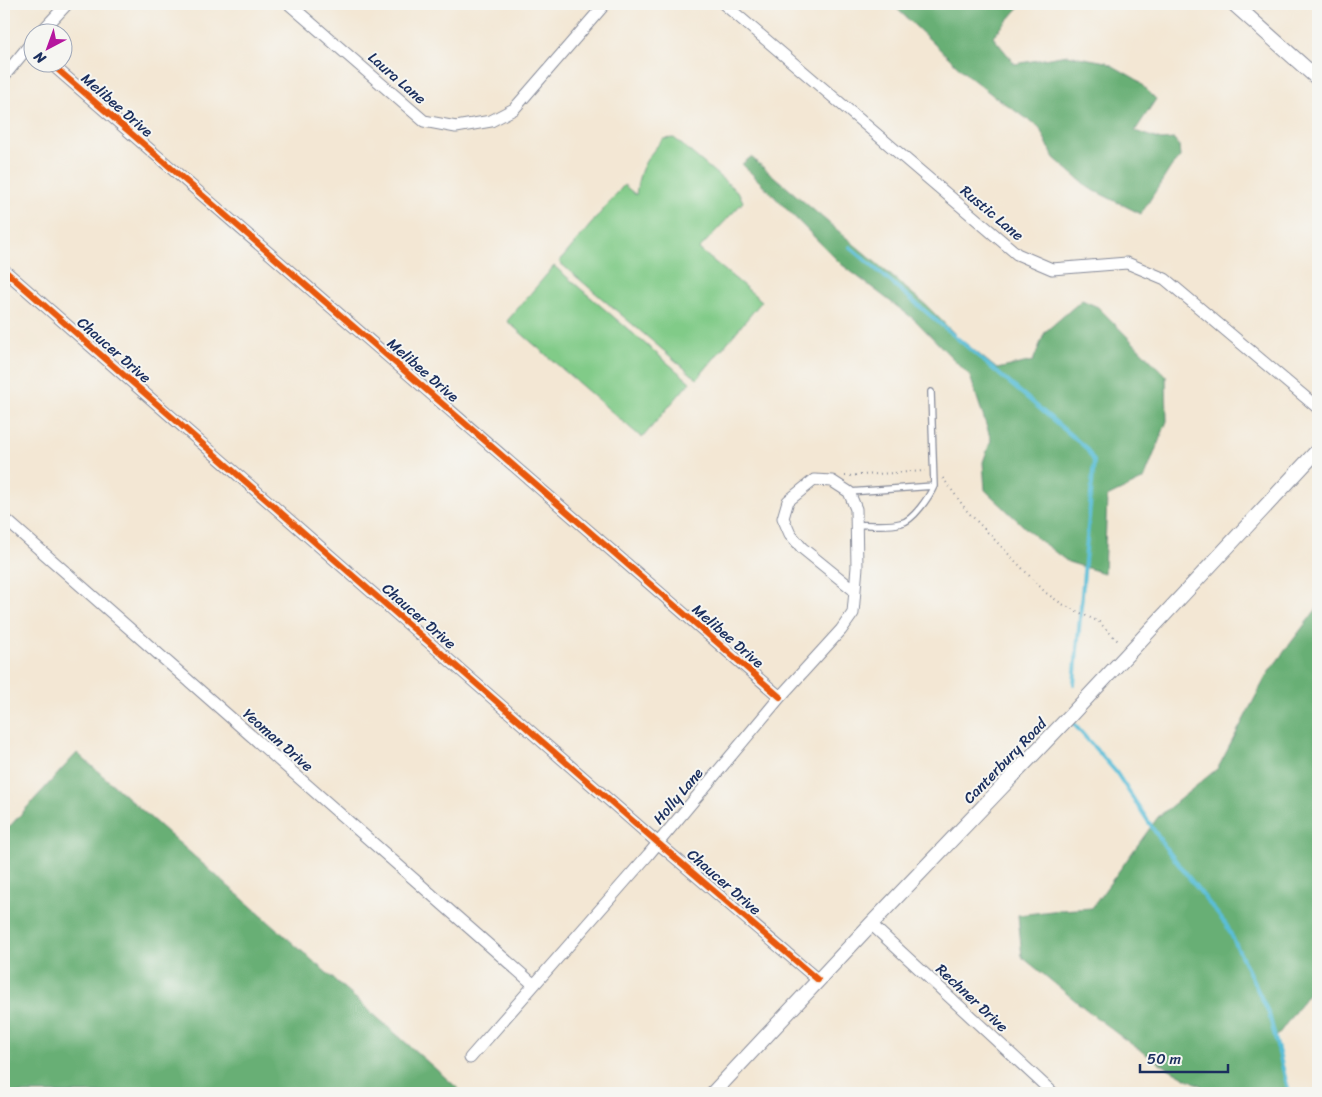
<svg xmlns="http://www.w3.org/2000/svg" width="1322" height="1097" font-family="Sriracha,sans-serif">
<style>
.green{fill:#81cb88;stroke:#4e7d73}
.forest{fill:#68af74;stroke:#426f69}
.lines{fill:none;stroke-linecap:round;stroke-linejoin:round}
.stream{stroke:#5abed8;stroke-width:4}
.service-casing{stroke:#878b99;stroke-width:8}
.minor-casing{stroke:#878b99;stroke-width:13}
.tertiary-casing{stroke:#878b99;stroke-width:16}
.path{stroke:#878b99;stroke-width:2;stroke-dasharray:1 4;stroke-linecap:butt}
.service{stroke:#fff;stroke-width:5.5}
.minor{stroke:#fff;stroke-width:11}
.tertiary{stroke:#fff;stroke-width:14}
.cycleway-casing{stroke:#f6f6f2;stroke-width:9}
.cycleway{stroke:#e8590c;stroke-width:6}
.labels{text-anchor:middle;stroke-width:4;stroke-linejoin:round;paint-order:stroke}
.street-label{font-size:15px;fill:#1b2f5e;stroke:#f6f6f2}
</style>
<rect width="100%" height="100%" fill="#f6f6f2"/>
<filter id="ink" filterUnits="userSpaceOnUse"><feTurbulence type="fractalNoise" baseFrequency=".02" numOctaves="2"/><feDisplacementMap in="SourceGraphic" scale="10" xChannelSelector="R" yChannelSelector="G"/><feConvolveMatrix kernelMatrix="1 2 1 2 8 2 1 2 1" color-interpolation-filters="sRGB"/></filter>
<filter id="wash" filterUnits="userSpaceOnUse"><feTurbulence type="fractalNoise" baseFrequency=".0096" numOctaves="4" result="noise"/><feDisplacementMap in="SourceGraphic" scale="20" xChannelSelector="R" yChannelSelector="G"/><feGaussianBlur stdDeviation="1.12" result="paint"/><feColorMatrix in="noise" values="0 0 0 0 0 0 0 0 0 0 0 0 0 0 0 0 0 1.4 0 .05"/><feComposite in="paint" operator="in"/></filter>
<g filter="url(#wash)">
<rect width="100%" height="100%" fill="#f3e7d4"/>
<!-- green -->
<path class="green" d="M674 138 739 193 743 202 699 249 762 301 697 379 559 262 624 185 636 195C639 168 646 159 663 139Z
M554 266 690 382 642 438 507 321Z"/>
<!-- forest -->
<path class="forest" d="M892 4H1022L993 37 1015 64 1067 55 1106 62 1136 79 1156 99 1135 131 1161 140 1174 139 1179 145 1180 157 1171 167 1141 214 1089 188 1054 158 1039 127 995 97 967 75Z
M751 157 927 306 959 338 997 369 1033 361 1045 332 1082 300 1098 307 1166 376 1167 421 1144 479 1107 497 1104 573 1068 562 1033 535 985 490 983 462 991 440 970 376 915 320 841 264 742 164Z
M1318 607V980L1275 1039 1289 1093H1205L1202 1086C1135 1055 1080 1003 1022 957L1018 915 1061 910 1092 908 1158 817 1218 768 1268 673Z
M77 753 463 1093H4V829L10 826Z"/>
<g class="lines">
<!-- stream -->
<path class="stream" d="M850 247 1086 448 1094 461 1074 684
M1072 722 1116 772 1165 847 1227 926 1269 1014 1289 1093"/>
</g>
</g>
<g filter="url(#ink)">
<g class="lines">
<!-- service casing -->
<g class="service-casing">
<path id="service" d="M849 492 934 486
M857 525C871 524 888 527 901 523 913 521 929 497 934 486L931 392"/>
</g>
<!-- minor casing -->
<g class="minor-casing">
<path id="minor" d="M289 4 424 121 456 127 491 121 514 109 605 4
M724 4 1017 254 1052 269 1127 263 1165 279 1318 408
M41 32 67 4
M49 62 780 697
M4 76 32 42
M4 270 658 843 818 980
M4 518 533 984
M871 924 1053 1093
M470 1058 648 855 780 697 841 630 853 613 857 567 856 509 849 492 832 481 814 480 788 501 783 518 790 534 802 548 855 591"/>
</g>
<!-- tertiary casing -->
<g class="tertiary-casing">
<path id="tertiary" d="M1234 4 1318 79
M713 1093 871 924 1069 717 1318 450"/>
</g>
<!-- path -->
<path class="path" d="M845 476 925 471
M943 478 967 511 1046 593 1062 604 1099 622 1118 641"/>
<!-- service -->
<use href="#service" class="service"/>
<!-- minor -->
<use href="#minor" class="minor"/>
<!-- tertiary -->
<use href="#tertiary" class="tertiary"/>
<!-- cycleway casing -->
<g class="cycleway-casing">
<path id="cycleway" d="M49 62 780 697
M4 270 658 843 818 980"/>
</g>
<!-- cycleway -->
<use href="#cycleway" class="cycleway"/>
</g>
</g>
<g class="labels">
<!-- street labels -->
<g class="street-label">
<text transform="translate(397 78) rotate(41)" y="5">Laura Lane</text>
<text transform="translate(117 105) rotate(41)" y="5">Melibee Drive</text>
<text transform="translate(992 213) rotate(40)" y="5">Rustic Lane</text>
<text transform="translate(114 350) rotate(41)" y="5">Chaucer Drive</text>
<text transform="translate(423 370) rotate(41)" y="5">Melibee Drive</text>
<text transform="translate(419 616) rotate(41)" y="5">Chaucer Drive</text>
<text transform="translate(728 636) rotate(41)" y="5">Melibee Drive</text>
<text transform="translate(278 740) rotate(41)" y="5">Yeoman Drive</text>
<text transform="translate(1005 761) rotate(-46)" y="5">Canterbury Road</text>
<text transform="translate(678 796) rotate(-50)" y="5">Holly Lane</text>
<text transform="translate(724 882) rotate(41)" y="5">Chaucer Drive</text>
<text transform="translate(972 998) rotate(43)" y="5">Rechner Drive</text>
</g>
</g>
<!-- margin -->
<rect width="1322" height="1097" fill="none" stroke="#f6f6f2" stroke-width="20"/>
<!-- north arrow -->
<g transform="translate(48 48) rotate(221)"><circle r="24" fill="#f6f6f2" stroke="#9ea6b7"/>
<path d="M0-4L9 19L0 12L-9 19Z" fill="#b5179e"/>
<text y="-8" font-size="14" font-weight="bold" text-anchor="middle" fill="#1b2f5e">N</text>
</g>
<!-- scale -->
<path d="M1140 1064v8h88v-8" fill="none" stroke="#1b2f5e" stroke-width="2.5"/>
<text x="1147" y="1064" font-size="15" fill="#1b2f5e" stroke="#f6f6f2" stroke-width="4" paint-order="stroke">50 m</text>
</svg>
